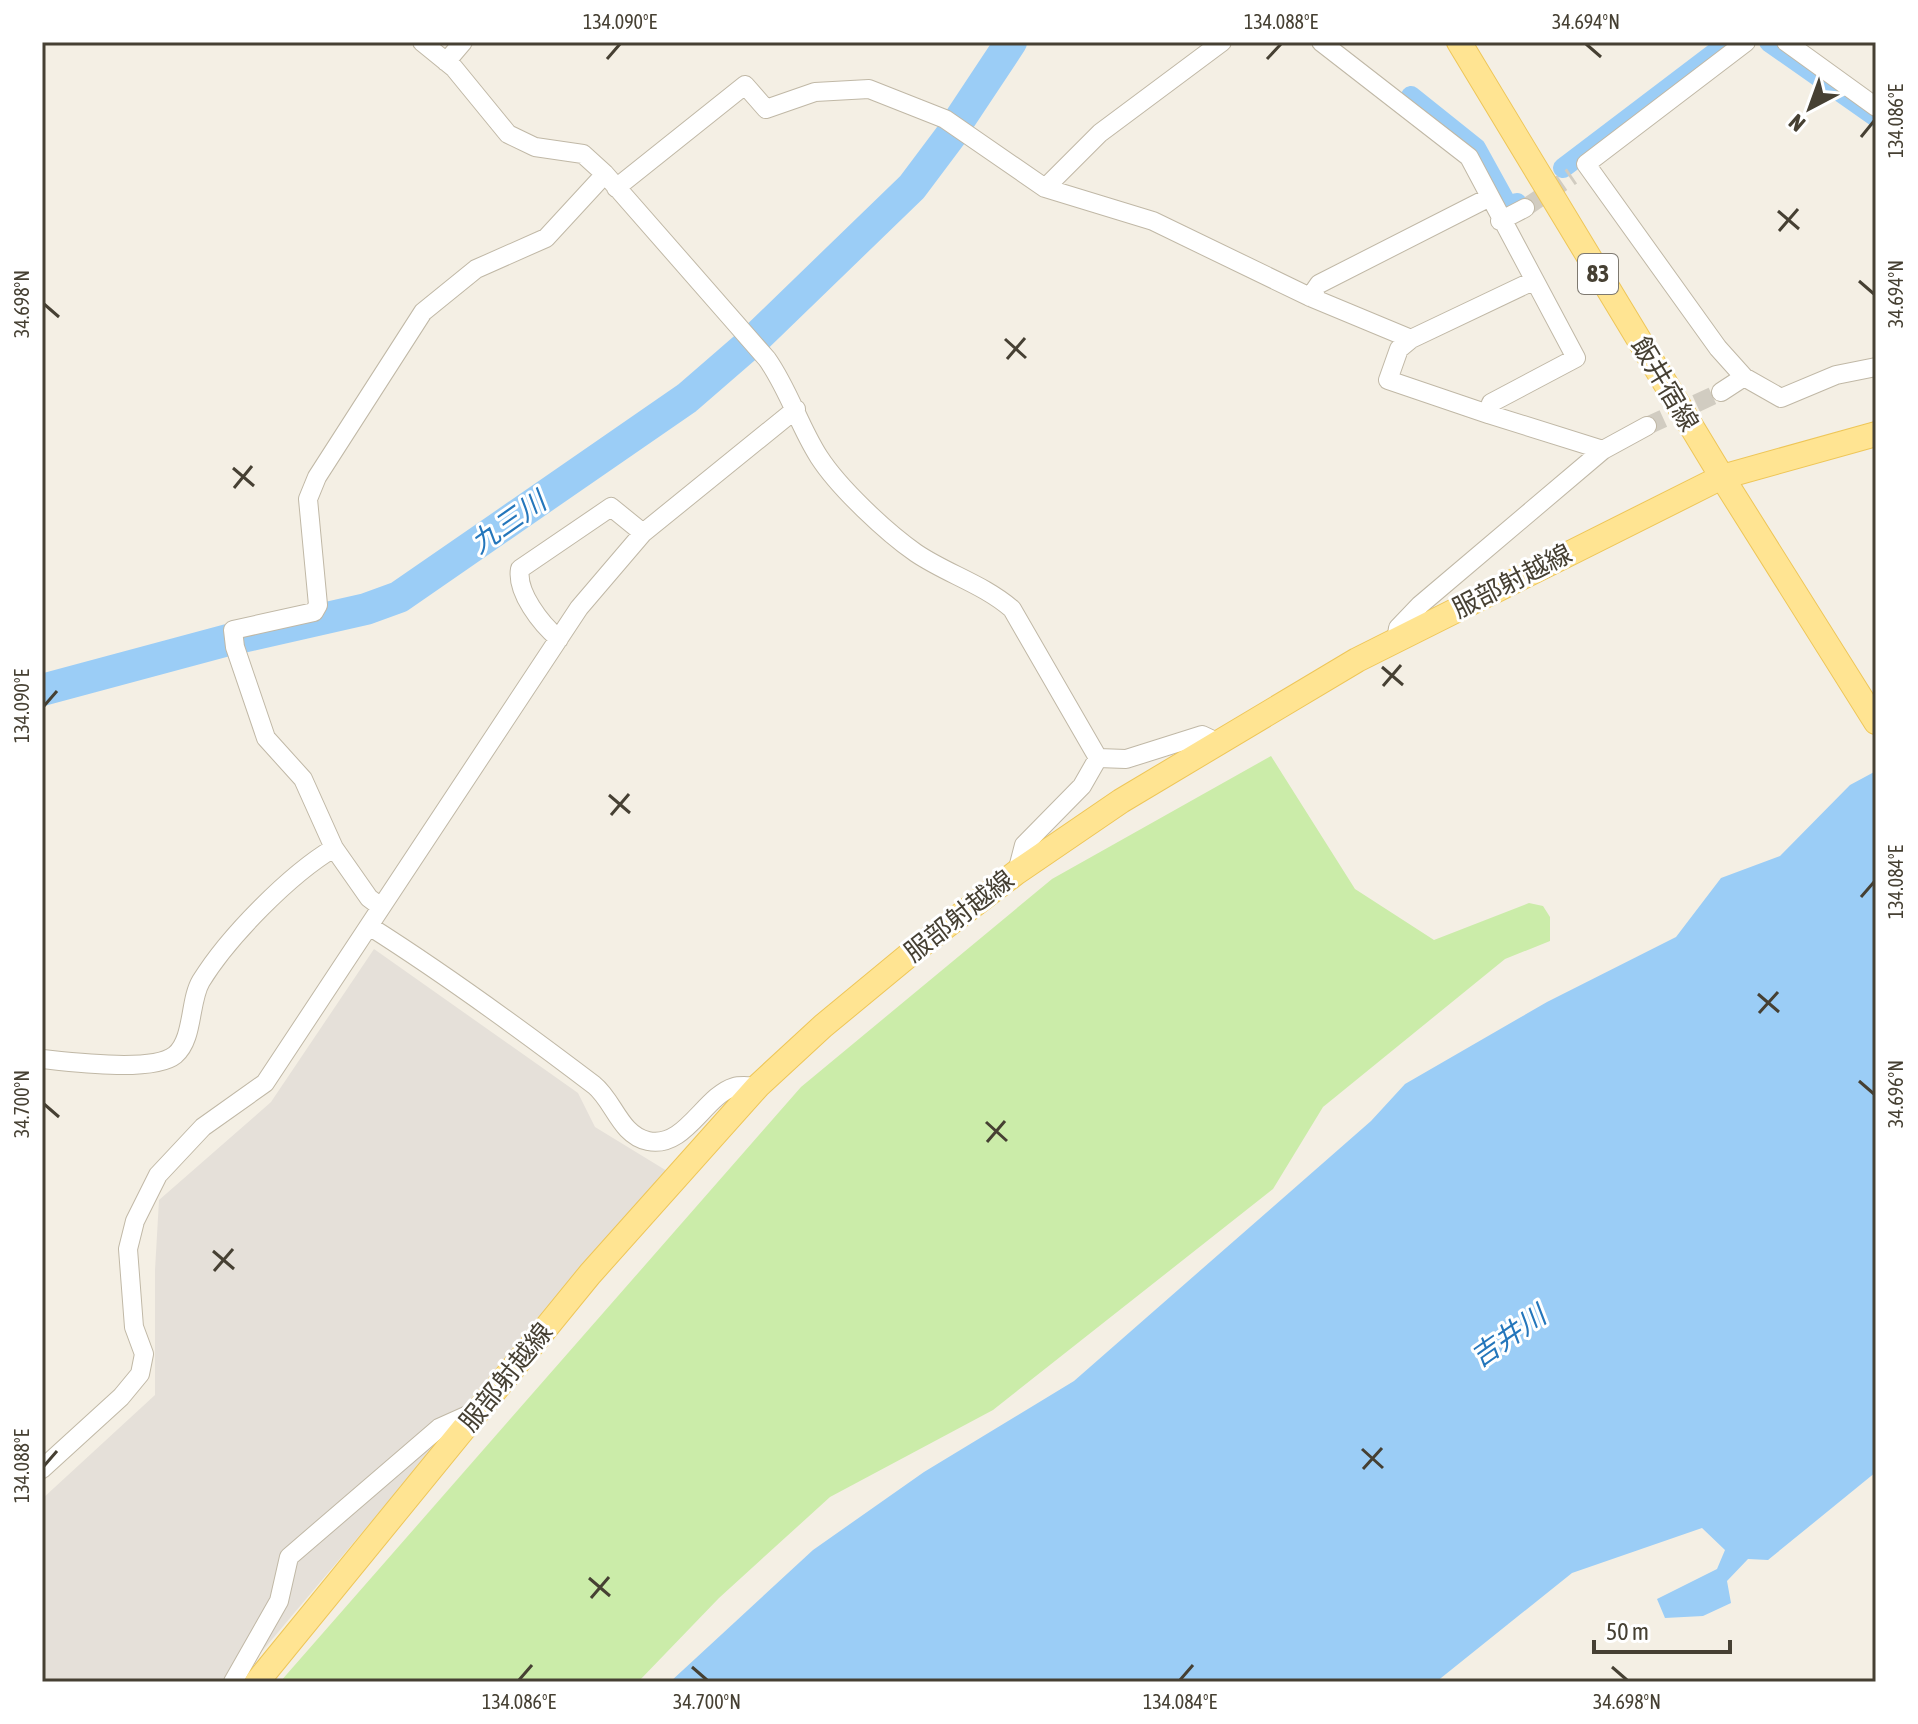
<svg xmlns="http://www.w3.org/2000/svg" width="1918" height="1724" font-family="'Asap Condensed','Noto Sans JP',sans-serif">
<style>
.industrial{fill:#e5e0d9}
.green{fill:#cbeca9}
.water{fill:#9bcdf6}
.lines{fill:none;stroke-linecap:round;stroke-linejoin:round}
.canal{stroke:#9bcdf6;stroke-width:20}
.river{stroke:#9bcdf6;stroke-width:32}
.minor-tunnel{stroke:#d1ccc1;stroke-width:18;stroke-dasharray:18 9;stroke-linecap:butt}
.minor-casing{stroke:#c0b8a6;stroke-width:20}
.major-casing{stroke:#eec658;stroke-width:26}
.minor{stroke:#fff;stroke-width:18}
.major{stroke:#ffe492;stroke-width:24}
.ticks{fill:none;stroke:#464033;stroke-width:3}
.labels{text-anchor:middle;stroke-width:6;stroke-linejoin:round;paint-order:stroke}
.shield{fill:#fff;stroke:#7e7970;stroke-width:2}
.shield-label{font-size:24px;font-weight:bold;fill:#464033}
.street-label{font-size:26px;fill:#464033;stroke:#fff}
.water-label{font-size:28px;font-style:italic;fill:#2476bb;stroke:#fff}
.neatline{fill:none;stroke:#464033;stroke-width:3}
.ticks-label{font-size:20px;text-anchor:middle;fill:#464033}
</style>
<rect width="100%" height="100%" fill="#f4efe4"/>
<!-- industrial -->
<path class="industrial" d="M374 949 578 1093 595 1127 667 1171 236 1682H42V1499L155 1395V1270L159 1200 271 1102Z"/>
<!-- green -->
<path class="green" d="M1271 756 1355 889 1434 940 1529 903 1543 906 1550 917V941L1505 959 1323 1107 1273 1189 993 1410 830 1497 719 1598 638 1682H280L801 1087 1052 879Z"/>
<!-- water -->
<path class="water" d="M1876 771V1472L1768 1560 1748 1559 1727 1581 1731 1603 1703 1616 1665 1618 1657 1599 1717 1569 1725 1550 1702 1528 1572 1573 1436 1682H670L813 1550 924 1472 1074 1381 1371 1121 1405 1084 1547 1002 1676 937 1721 878 1780 856 1850 785Z"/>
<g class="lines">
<!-- canal -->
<path class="canal" d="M1769 42 1876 117
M1411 96 1476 148 1508 206 1517 203
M1563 168 1729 42"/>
<!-- river -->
<path class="river" d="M960 119 1011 42
M757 337 912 187 954 131
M238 638 366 609 399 597 687 398 747 346
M42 690 228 640"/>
<!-- minor-tunnel -->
<path class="minor-tunnel" d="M1525 208 1572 176
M1647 426 1721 392"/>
<!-- minor casing -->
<g class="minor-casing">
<path id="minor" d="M422 42 454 68 508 134 535 147 583 154 605 174 767 359C789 390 799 426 819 457 839 488 886 532 916 553 947 574 983 584 1012 609L1098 758
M1321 42 1469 157 1576 358 1491 403 1488 414 1603 450
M1746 42 1586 164 1718 348 1744 377 1781 398 1836 375 1876 367
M1786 42 1876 107
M446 62 463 42
M616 188 745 85 766 109 815 92 869 89 945 119 1045 188 1153 221 1310 297 1411 339
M1045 188 1100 133 1222 42
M1500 221 1525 208
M1310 297 1319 284 1488 198
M1721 392 1744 377
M1488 414 1388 380 1399 349 1411 339 1533 281
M559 639C541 624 516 592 520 569L611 507 643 533
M1396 641 1398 628 1420 605 1603 450 1647 426
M1098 758 1126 759 1202 735 1217 742
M334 848 369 898 381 907
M1017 872 1024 845 1082 786 1098 758
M369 926C448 976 519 1028 594 1085 614 1101 620 1135 648 1141 685 1149 704 1096 734 1087 741 1085 751 1087 758 1086
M42 1059C70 1062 153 1073 175 1055 194 1039 189 1001 201 981 228 937 290 874 334 848L303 779 266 738 235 647 233 630 314 612 318 605 308 499 317 477 423 312 476 269 546 238 605 174
M42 1469 121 1397 140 1374 144 1354 134 1327 128 1249 135 1221 158 1175 203 1127 265 1083 579 608 643 533 796 409
M233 1682 279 1601 289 1557 439 1428 477 1411"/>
</g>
<!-- major casing -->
<g class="major-casing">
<path id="major" d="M1459 42 1722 477 1876 722
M257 1682 590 1274 758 1086 823 1026 915 950 1017 872 1121 801 1357 660 1722 477 1876 434"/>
</g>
<!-- minor -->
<use href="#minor" class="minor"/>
<!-- major -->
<use href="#major" class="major"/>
</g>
<!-- ticks -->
<path class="ticks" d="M1586 44 1601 57M607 59 620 44M1267 59 1281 44M1861 137 1874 121M1778 211 1799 229M1779 231 1798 209M1859 281 1874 294M44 304 59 317M1005 339 1026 358M1007 359 1025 338M233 468 254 486M234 488 252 466M1382 667 1403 685M1383 686 1401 665M44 706 57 691M609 795 630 813M611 815 629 794M1861 897 1874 882M1758 994 1779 1012M1759 1013 1778 992M1859 1081 1874 1094M44 1104 59 1117M986 1122 1007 1141M987 1142 1005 1121M213 1251 234 1269M214 1271 233 1249M1362 1449 1383 1468M44 1466 57 1451M1363 1469 1382 1448M589 1578 610 1596M591 1598 609 1577M692 1667 707 1680M1612 1667 1627 1680M519 1680 532 1665M1180 1680 1193 1665"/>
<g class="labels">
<!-- shield labels -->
<rect class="shield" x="1578" y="254" width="40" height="40" rx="6"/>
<g class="shield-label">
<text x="1598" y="282">83</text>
</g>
<!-- street labels -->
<g class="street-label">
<text transform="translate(1665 384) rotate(59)" y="9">飯井宿線</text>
<text transform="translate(1512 581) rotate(-27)" y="9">服部射越線</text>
<text transform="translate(959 916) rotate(-38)" y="9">服部射越線</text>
<text transform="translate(506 1377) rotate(-51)" y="9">服部射越線</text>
</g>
<!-- water labels -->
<g class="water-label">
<text transform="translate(508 522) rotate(-35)" y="10">九三川</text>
<text transform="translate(1508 1336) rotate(-35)" y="10">吉井川</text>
</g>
</g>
<!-- border -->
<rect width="1918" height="1724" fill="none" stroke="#ffffff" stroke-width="88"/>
<!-- north arrow -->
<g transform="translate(1810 108) rotate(221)" stroke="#ffffff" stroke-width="6" paint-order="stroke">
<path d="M0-6L14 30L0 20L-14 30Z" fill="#464033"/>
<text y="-12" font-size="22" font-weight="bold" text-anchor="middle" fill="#464033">N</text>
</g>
<!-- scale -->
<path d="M1594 1640v12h136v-12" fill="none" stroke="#464033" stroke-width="4"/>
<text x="1606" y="1640" font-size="24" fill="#464033" stroke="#ffffff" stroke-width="6" paint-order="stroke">50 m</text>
<rect x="44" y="44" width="1830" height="1636" class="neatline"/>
<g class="ticks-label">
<text x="620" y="29">134.090°E</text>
<text x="1281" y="29">134.088°E</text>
<text x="1586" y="29">34.694°N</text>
<text transform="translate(1896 121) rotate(-90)" y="7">134.086°E</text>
<text transform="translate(1896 294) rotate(-90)" y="7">34.694°N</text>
<text transform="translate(22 304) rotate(-90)" y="7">34.698°N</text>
<text transform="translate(22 706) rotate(-90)" y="7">134.090°E</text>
<text transform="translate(1896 882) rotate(-90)" y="7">134.084°E</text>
<text transform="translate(1896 1094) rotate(-90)" y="7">34.696°N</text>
<text transform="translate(22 1104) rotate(-90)" y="7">34.700°N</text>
<text transform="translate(22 1466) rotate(-90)" y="7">134.088°E</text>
<text x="519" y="1709">134.086°E</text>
<text x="707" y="1709">34.700°N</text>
<text x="1180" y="1709">134.084°E</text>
<text x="1627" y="1709">34.698°N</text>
</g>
</svg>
